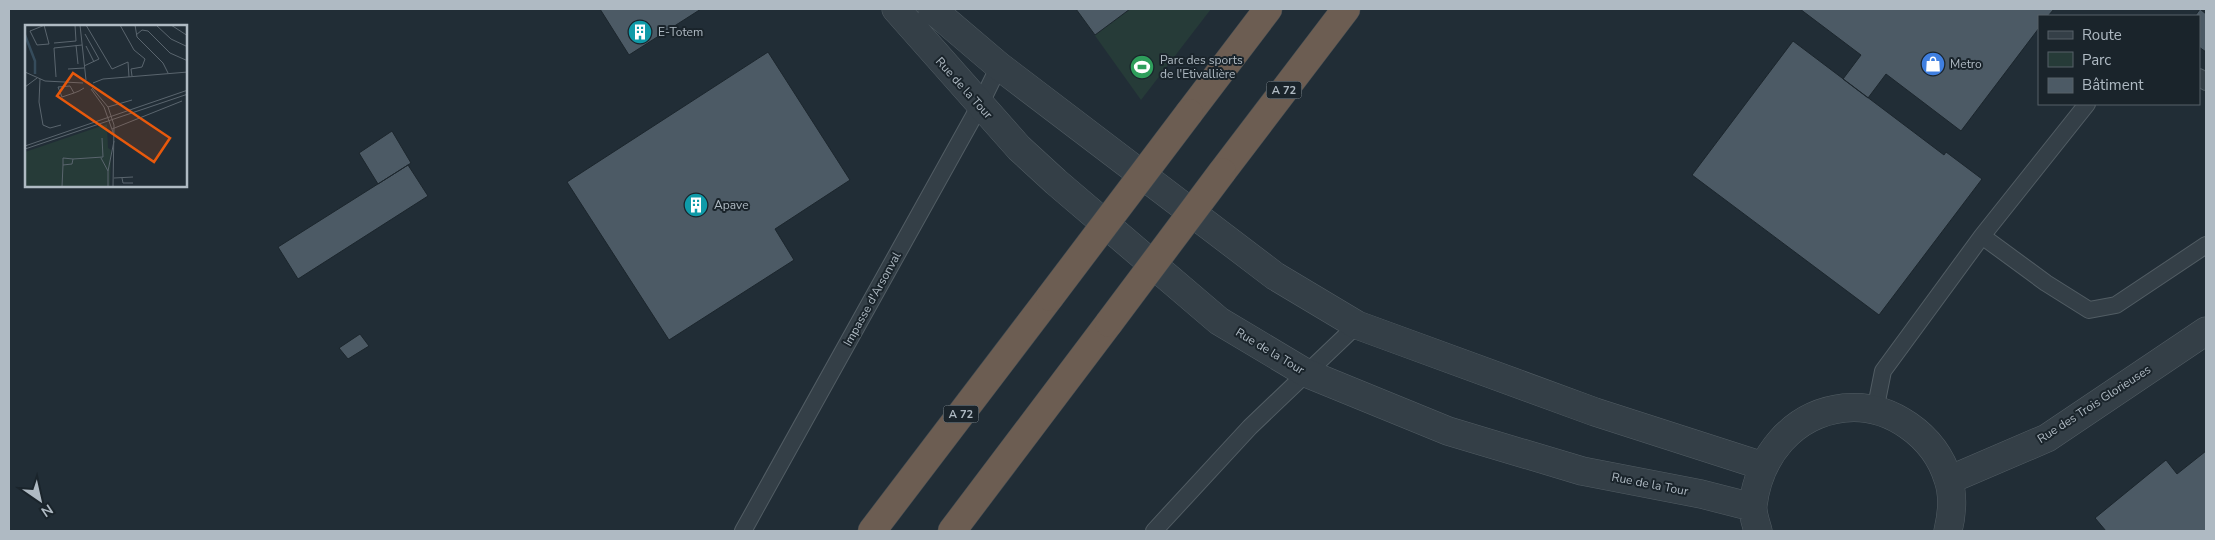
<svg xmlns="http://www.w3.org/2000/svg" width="2215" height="540" font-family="'Nunito Sans',sans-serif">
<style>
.green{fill:#263b38}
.building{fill:#4c5a65;stroke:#1c262d}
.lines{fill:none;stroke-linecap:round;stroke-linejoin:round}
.service-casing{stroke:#525d64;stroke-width:18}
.tertiary-casing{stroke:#525d64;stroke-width:29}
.motorway-casing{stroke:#3f4a51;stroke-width:29}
.service{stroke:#343f47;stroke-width:16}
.tertiary{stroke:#343f47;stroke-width:28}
.motorway{stroke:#6c5d52;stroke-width:28}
.motorway-bridge-casing{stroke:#3f4a51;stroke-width:29;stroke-linecap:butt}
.motorway-bridge{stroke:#6c5d52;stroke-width:28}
.labels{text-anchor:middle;stroke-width:4;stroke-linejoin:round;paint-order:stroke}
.shield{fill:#1a242b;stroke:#828d95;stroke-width:1}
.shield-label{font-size:11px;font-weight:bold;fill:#afbac3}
.poi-label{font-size:12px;fill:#afbac3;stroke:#1a242b;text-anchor:start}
.street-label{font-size:12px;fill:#afbac3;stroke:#1a242b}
.inset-river{fill:none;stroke:#364c5c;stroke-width:2.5}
.inset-road{fill:none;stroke:#5a656e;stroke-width:1}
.view{fill:#e8590c;fill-opacity:0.15;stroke:#e8590c;stroke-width:2.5}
.inset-edge{fill:none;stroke:#afbac3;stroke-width:2.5}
</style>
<rect width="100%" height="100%" fill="#212d36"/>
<!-- green -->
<path class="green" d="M1076 9H1211L1141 100Z"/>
<!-- building -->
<path class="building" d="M600 9H701L629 55Z
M1076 9H1130L1095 35Z
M1800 9H2054L2048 16H2039V28L1961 131 1886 74 1868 98 1843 79 1861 55Z
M2200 9 2206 14V52L2199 47V16H2195Z
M1793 41 1944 155 1946 152 1982 179 1879 315 1692 175Z
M768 52 850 180 775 229 794 260 669 340 567 182Z
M392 131 411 163 378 184 359 153Z
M408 165 428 196 298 279 278 247Z
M360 334 369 346 348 359 339 348Z
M2206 451V531H2106L2095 518 2166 460 2177 474Z"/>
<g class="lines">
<!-- service casing -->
<g class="service-casing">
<path id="service" d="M2199 77 2206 82
M1982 236 2046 283 2089 310 2116 305 2206 245
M1875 411 1883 371 1982 236 2087 104
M743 531 980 105 999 66
M1154 531 1250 427 1357 325"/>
</g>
<!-- tertiary casing -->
<g class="tertiary-casing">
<path id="tertiary" d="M896 9 1019 148 1056 182 1219 321 1306 373 1448 431 1582 471 1701 494 1752 507
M932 9 999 66 1275 276 1357 325 1595 412 1763 466
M1949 480 2047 438 2206 331
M1758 531C1756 523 1752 513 1753 505 1759 456 1792 414 1844 408 1890 403 1935 436 1948 479 1954 496 1952 514 1948 531"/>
</g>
<!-- motorway casing -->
<g class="motorway-casing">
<path id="motorway" d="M1189 113 1268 9
M1222 172 1346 9
M872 531 1050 297
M952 531 1109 323"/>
</g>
<!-- service -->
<use href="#service" class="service"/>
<!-- tertiary -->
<use href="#tertiary" class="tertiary"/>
<!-- motorway -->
<use href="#motorway" class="motorway"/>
<!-- motorway-bridge casing -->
<g class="motorway-bridge-casing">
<path id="motorway-bridge" d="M1050 297 1189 113
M1109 323 1222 172"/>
</g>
<!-- motorway-bridge -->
<use href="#motorway-bridge" class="motorway-bridge"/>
</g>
<!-- icons -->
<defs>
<g id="building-disc" transform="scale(1.25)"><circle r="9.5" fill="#0f9aa8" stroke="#1a242b"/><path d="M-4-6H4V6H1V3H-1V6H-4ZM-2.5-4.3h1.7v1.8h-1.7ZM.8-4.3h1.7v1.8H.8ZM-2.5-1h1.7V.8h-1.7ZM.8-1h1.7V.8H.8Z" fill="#fff"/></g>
<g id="shop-disc" transform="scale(1.25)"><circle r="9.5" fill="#3f7fe0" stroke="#1a242b"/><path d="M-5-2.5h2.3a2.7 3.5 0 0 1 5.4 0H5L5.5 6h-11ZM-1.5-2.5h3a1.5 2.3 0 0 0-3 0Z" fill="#fff"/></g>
<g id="stadium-disc" transform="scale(1.25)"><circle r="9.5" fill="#2e9e5b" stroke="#1a242b"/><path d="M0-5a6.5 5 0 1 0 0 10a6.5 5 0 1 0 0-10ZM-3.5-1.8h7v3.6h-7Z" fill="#fff"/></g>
</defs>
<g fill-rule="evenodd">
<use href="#building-disc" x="640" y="32"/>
<use href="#shop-disc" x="1933" y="64"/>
<use href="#stadium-disc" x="1142" y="67"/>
<use href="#building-disc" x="696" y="205"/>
</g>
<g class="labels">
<!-- shield labels -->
<g class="shield">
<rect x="1266.5" y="81.5" width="35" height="17" rx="4"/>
<rect x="943.5" y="405.5" width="35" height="17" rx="4"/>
</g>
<g class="shield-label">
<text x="1284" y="94">A 72</text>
<text x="961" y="418">A 72</text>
</g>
<!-- poi labels -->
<g class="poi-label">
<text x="658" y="36">E-Totem</text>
<text x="1160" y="64">Parc des sports<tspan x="1160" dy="14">de l'Etivallière</tspan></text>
<text x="1950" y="68">Metro</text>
<text x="714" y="209">Apave</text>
</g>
<!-- street labels -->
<g class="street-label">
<text transform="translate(964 88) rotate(48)" y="4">Rue de la Tour</text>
<text transform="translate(872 299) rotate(-61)" y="4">Impasse d'Arsonval</text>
<text transform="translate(1270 351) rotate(31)" y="4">Rue de la Tour</text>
<text transform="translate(2094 404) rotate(-33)" y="4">Rue des Trois Glorieuses</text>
<text transform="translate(1650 484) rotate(11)" y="4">Rue de la Tour</text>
</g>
</g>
<!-- overview -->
<g transform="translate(25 25)">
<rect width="162" height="162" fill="#212d36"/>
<path d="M82 99 83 123 86 125 85 162H0V127Z" fill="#263b38"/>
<path class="inset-river" d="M0 10 10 36V49"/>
<path class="inset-road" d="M19 0 24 19 12 20 5 6 20 0M55 0 61 55M61 0 87 44 103 37 104 52M95 0 109 25 120 34 117 42 106 44 107 51M110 0 112 12 138 38 143 48M131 0 146 14 163 22M146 0 163 11M111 10 117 5 123 6 145 28 163 36M29 18 51 16 50 0M51 20 53 39M61 21 69 37M59 41 74 34 60 9M43 44 59 43M0 47 20 56 58 58M31 52 29 23 57 20M15 54 14 77 18 100 25 103 36 100M68 58 78 54 163 47M0 62 12 53M67 63 83 82 89 100 88 162M66 64 79 82 89 110M49 68 45 61 33 62 37 72 49 68 54 66 59 63M83 82 107 75M87 104 157 76M0 121 163 65M0 124 163 69M76 133 83 146V162M48 134 78 132 77 113M83 146 89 116M89 153 108 152M97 153 98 158H108M37 162 38 140V133L48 134 47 139 38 140"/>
<path class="view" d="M48 48 145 113 129 137 32 71Z"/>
<rect width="162" height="162" class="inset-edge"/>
</g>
<!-- border -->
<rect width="2215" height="540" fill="none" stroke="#afbac3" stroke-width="20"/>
<!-- legend -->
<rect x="2038" y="15" width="162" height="90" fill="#1a242b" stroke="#566068"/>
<rect x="2048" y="31" width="25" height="8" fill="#343f47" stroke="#566068"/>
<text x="2082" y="40" font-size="15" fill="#afbac3">Route</text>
<rect x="2048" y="52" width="25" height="15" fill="#263b38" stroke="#566068"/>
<text x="2082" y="65" font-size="15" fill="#afbac3">Parc</text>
<rect x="2048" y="78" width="25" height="15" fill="#4c5a65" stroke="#566068"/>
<text x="2082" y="90" font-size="15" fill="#afbac3">Bâtiment</text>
<!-- north arrow -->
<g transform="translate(40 500) rotate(146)" stroke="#1a242b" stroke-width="4" paint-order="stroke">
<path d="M0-4L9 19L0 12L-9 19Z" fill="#afbac3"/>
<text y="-8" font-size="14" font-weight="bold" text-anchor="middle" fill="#afbac3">N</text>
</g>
</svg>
